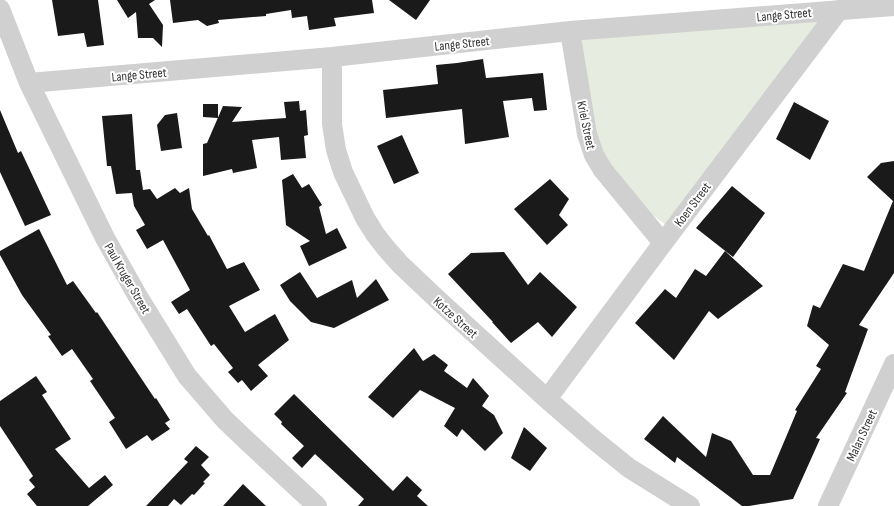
<svg xmlns="http://www.w3.org/2000/svg" width="894" height="506" font-family="'Sofia Sans Condensed',sans-serif">
<style>
.green{fill:#e6ecdf}
.building{fill:#1a1a1a}
.lines{fill:none;stroke-linecap:round;stroke-linejoin:round}
.minor{stroke:#d0d0d0;stroke-width:20}
.labels{text-anchor:middle;stroke-width:4;stroke-linejoin:round;paint-order:stroke}
.street-label{font-size:13px;fill:#333;stroke:#fff}
</style>
<rect width="100%" height="100%" fill="#fff"/>
<!-- green -->
<path class="green" d="M834 13 674 231 604 178 575 37Z"/>
<!-- building -->
<path class="building" d="M52 0H98L104 45 87 47 84 33 58 36Z
M117 0H155L149 4 163 25 162 47 153 38H138L136 12 128 18Z
M170 0H372L374 13 334 18 336 26 309 30 307 16 292 18 291 10 266 14V16L218 20 219 23 207 26 198 20 173 23Z
M389 0H430L416 20Z
M483 59 486 78 543 73 547 110 534 111 532 98 503 101 509 137 465 144 462 109 386 118 383 90 438 84 436 65 457 63Z
M299 101 300 111 306 110 308 135 304 136 306 158 281 160 279 137 252 140 257 168 233 173 232 169 203 176V144L207 143 223 106 242 107 232 122 286 118 284 102Z
M794 102 829 121 810 160 776 139Z
M203 104H218V118L203 117Z
M0 110 18 153 21 151 51 215 25 226 0 172Z
M177 113 182 148 161 151 157 125 165 115Z
M132 114 136 170H140L143 190 150 189 157 199 175 188 180 193 189 188 192 209 208 236 209 235 227 269 244 262 260 290 229 306 245 332 275 314 289 340 258 365 268 376 251 391 242 380 238 383 228 372 233 368 214 344 211 346 187 309 179 314 171 302 190 290 163 240 147 249 136 230 145 225 134 206 132 193 116 194 111 166H107L102 116Z
M402 135 419 173 394 184 377 146Z
M894 161V273L859 325 868 329 845 392 847 393 816 438 820 439 793 499 749 506H742L677 457 675 463 644 439 663 416 706 457 712 433 731 441 753 475H770L797 411 795 410 821 369 816 366 829 345 807 326 813 305 820 308 843 264 864 271 893 201 867 177 881 163Z
M293 174 302 188 309 184 322 205 319 207 326 234 337 228 347 248 309 266 300 246 310 241 286 225 282 180Z
M550 179 569 199 559 215 568 225 547 245 514 209Z
M732 186 765 213 733 257 696 228Z
M39 229 67 285 73 281 96 313 97 312 155 399 156 398 170 420 165 423 170 429 152 441 147 435 126 449 109 422 115 418 90 381 93 379 72 349 62 356 48 336 51 335 22 295 0 255V251Z
M725 251 763 286 718 319 709 311 674 360 635 323 665 289 676 298 695 269 706 276Z
M504 252 528 285 540 272 577 307 552 337 538 322 511 343 492 322H493L448 274 471 253Z
M300 272 317 298 352 280 357 298 376 279 389 300 334 328 311 322 290 301 280 285Z
M414 348 423 361 434 354 448 365 444 371 467 388 473 378 489 396 482 406 494 415 503 433 485 451 462 429 457 437 444 426 455 408 420 390 393 418 368 397Z
M36 376 47 392 42 395 71 439 55 449 89 488 105 475 113 485 88 506H37L27 494 35 487 29 480 33 476 0 426V401Z
M294 394 393 491 407 476 422 490 417 496 428 506H358L364 499 315 454 302 468 292 458 304 446 281 424 282 422 274 414Z
M524 427 547 448 530 471 511 458Z
M196 446 209 457 201 465 210 475 203 482 205 483 194 495 192 494 181 505 174 499 168 506H146L188 462 184 459Z
M243 484 266 506H223Z"/>
<g class="lines">
<!-- minor -->
<path class="minor" d="M0 9 29 83 105 238 137 295 174 355 187 376 225 420 247 441 317 506
M570 31 587 134 594 155 603 170 663 243
M332 57V124L336 150 343 172 353 193 365 218 375 234 385 247 400 264 439 301 547 399 593 439 629 468 690 506
M29 83 332 57 570 31 894 6
M547 399 663 243 839 10
M828 506 894 364"/>
</g>
<g class="labels">
<!-- street labels -->
<g class="street-label">
<text transform="translate(784 14) rotate(-5)" y="5">Lange Street</text>
<text transform="translate(462 43) rotate(-6)" y="5">Lange Street</text>
<text transform="translate(139 74) rotate(-5)" y="5">Lange Street</text>
<text transform="translate(587 125) rotate(78)" y="5">Kriel Street</text>
<text transform="translate(692 204) rotate(-53)" y="5">Koen Street</text>
<text transform="translate(128 278) rotate(60)" y="5">Paul Kruger Street</text>
<text transform="translate(456 317) rotate(42)" y="5">Kotze Street</text>
<text transform="translate(861 435) rotate(-65)" y="5">Malan Street</text>
</g>
</g>
</svg>
